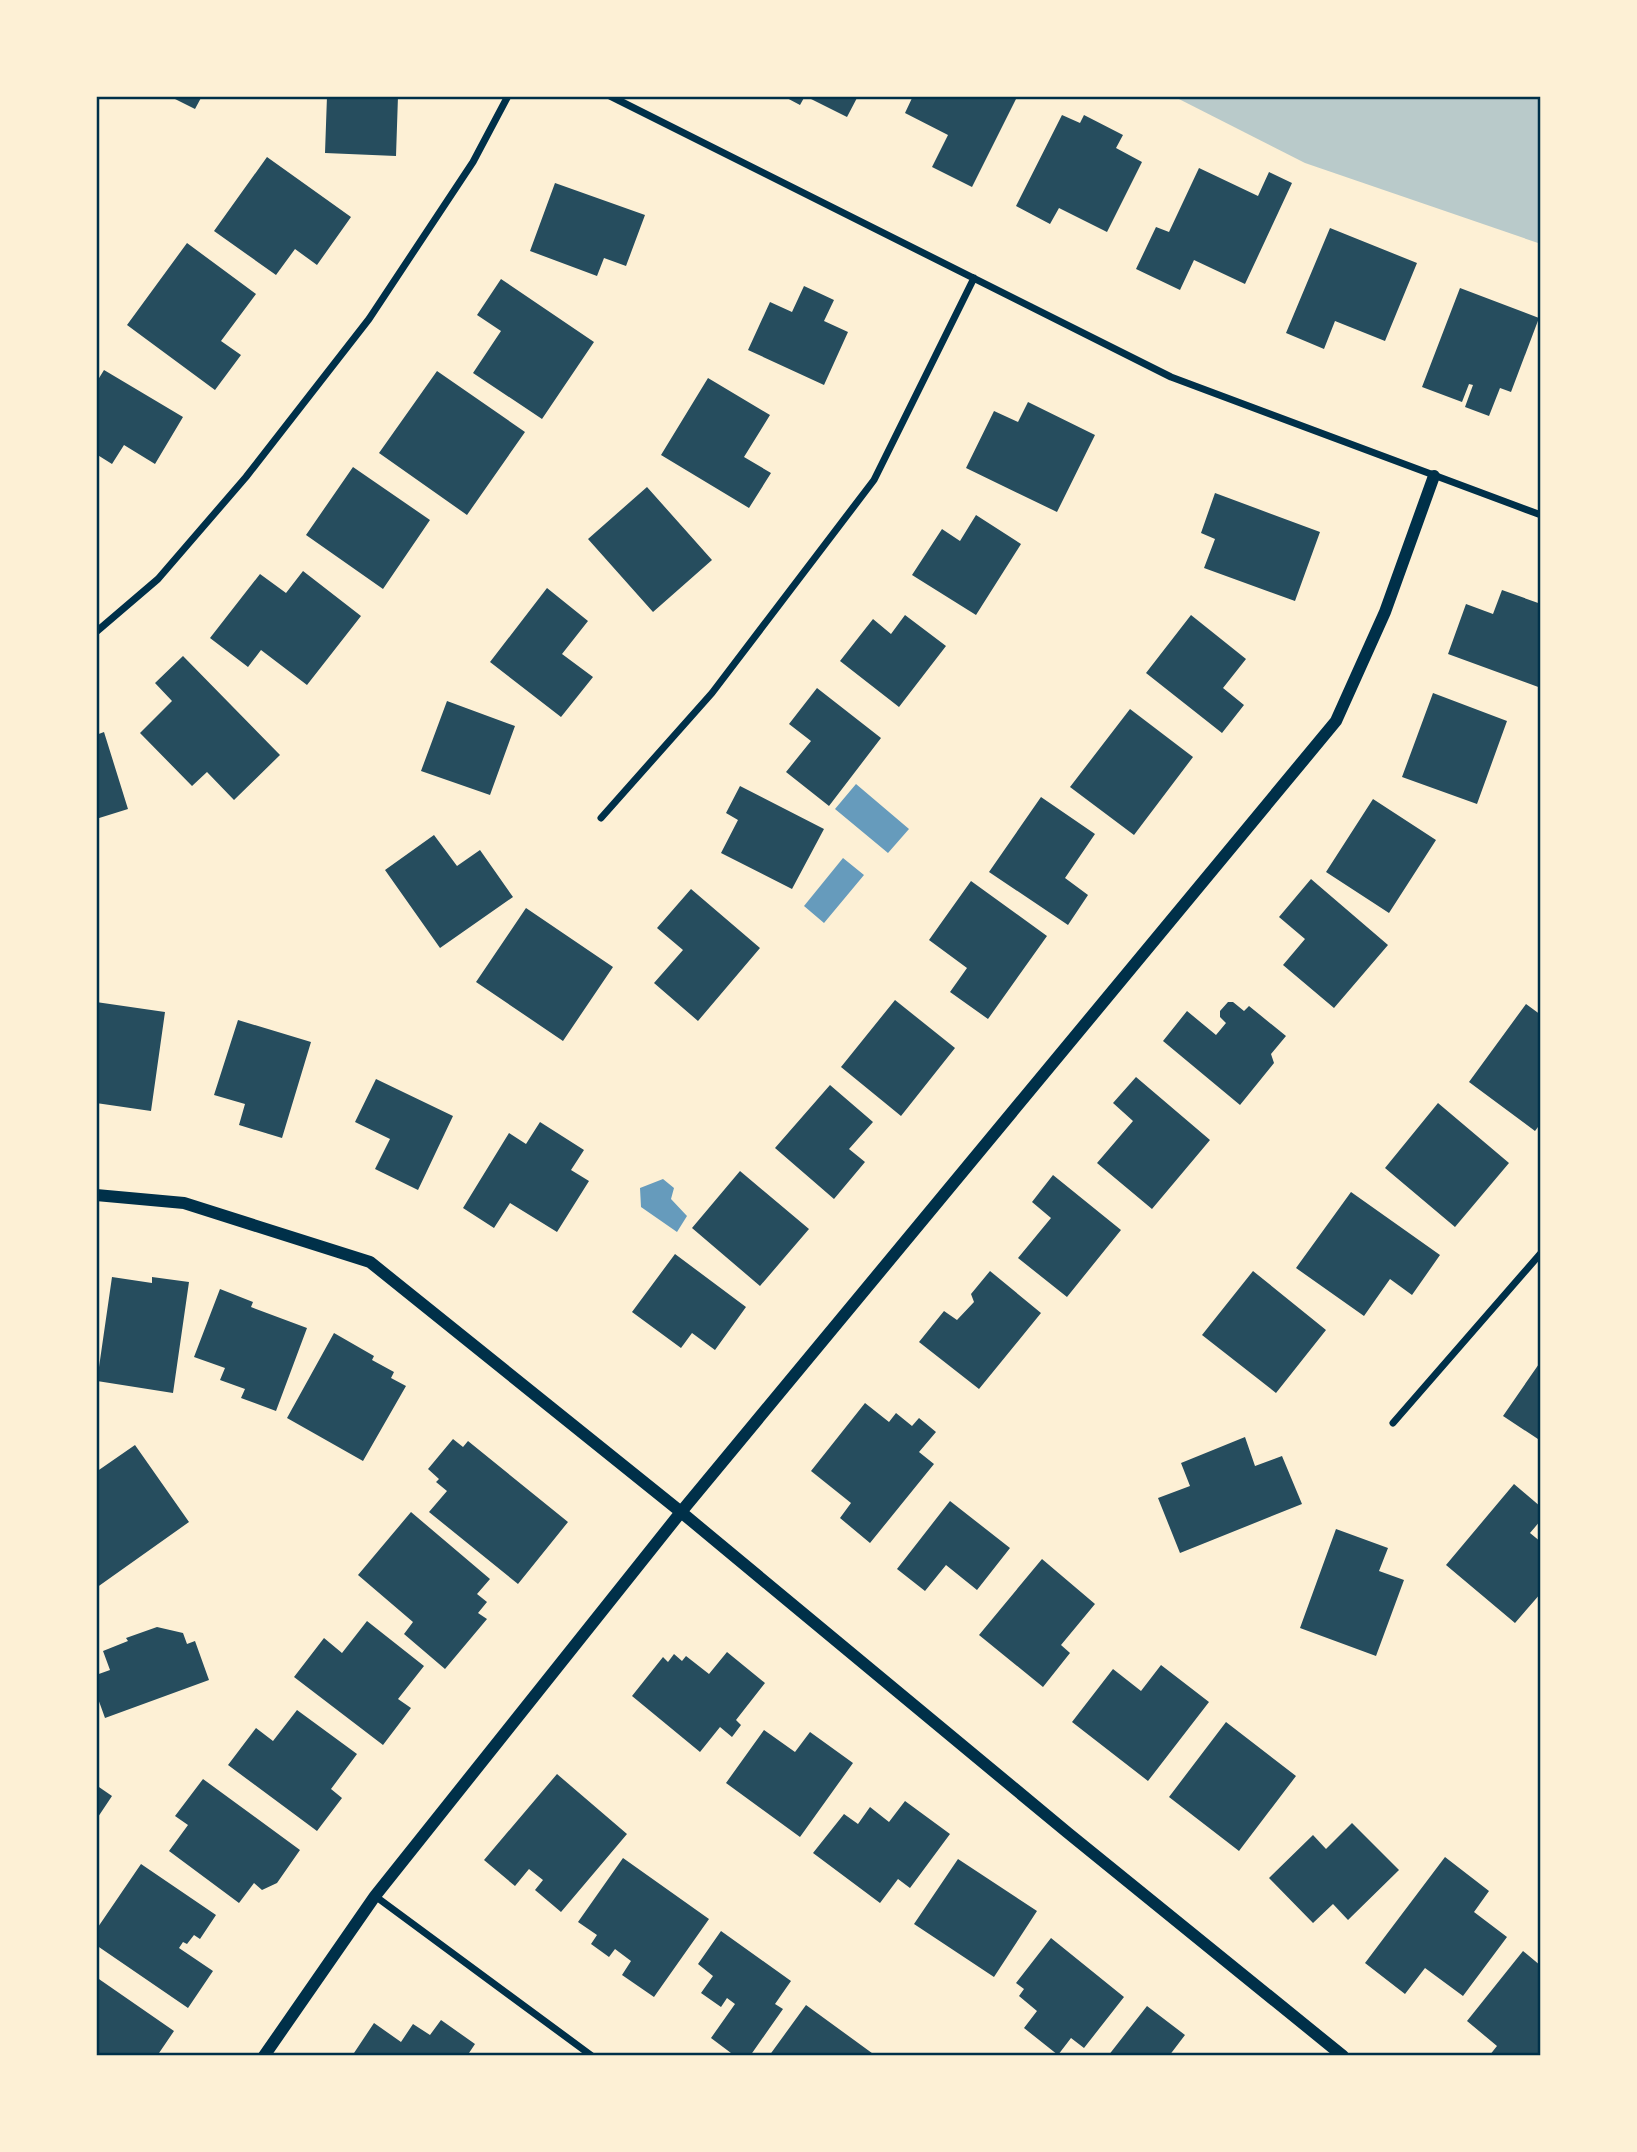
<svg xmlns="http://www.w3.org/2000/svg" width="1637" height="2152" font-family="'Titillium Web',sans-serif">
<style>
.green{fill:#b9caca}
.water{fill:#669bbc}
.building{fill:#264d5e}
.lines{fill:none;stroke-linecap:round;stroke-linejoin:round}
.minor{stroke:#003049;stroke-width:7}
.tertiary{stroke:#003049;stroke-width:12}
.neatline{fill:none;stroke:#003049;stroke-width:2.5}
</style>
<rect width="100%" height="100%" fill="#fdf0d5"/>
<!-- green -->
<path class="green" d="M1173 96H1541V244L1305 163Z"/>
<!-- water -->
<path class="water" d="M856 784 909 829 888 853 835 809Z
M843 858 864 875 824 923 804 906Z
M663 1179 674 1188 671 1199 687 1216 677 1232 641 1207 640 1188Z"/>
<!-- building -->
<path class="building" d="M169 96H202L195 109Z
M327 96H398L396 156 325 153Z
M783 96H805L800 105Z
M805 96H858L847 117Z
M913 96H1009L1016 99 972 187 932 167 948 135 905 113Z
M1062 115 1080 123 1084 115 1123 135 1116 148 1142 162 1107 232 1059 208 1050 224 1016 206Z
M267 157 351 217 317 265 295 249 276 275 214 231Z
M1199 168 1258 196 1269 172 1292 183 1245 284 1194 260 1180 290 1136 269 1156 227 1169 232Z
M555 183 645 215 626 266 604 258 597 276 530 251Z
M1330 228 1417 263 1385 341 1335 321 1324 349 1286 333Z
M187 243 256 294 221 341 241 355 215 390 127 325Z
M501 279 594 342 542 419 473 373 501 331 477 315Z
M804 286 834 300 824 321 848 332 824 385 748 350 770 302 792 312Z
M1460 288 1539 318 1511 392 1500 388 1489 416 1465 407 1473 385 1469 384 1462 402 1422 387Z
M104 370 183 417 155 464 124 445 112 464 96 454V383Z
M437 371 525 432 467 515 379 453Z
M708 378 770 415 744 457 771 473 749 508 661 455Z
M1028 402 1095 435 1057 512 966 468 994 411 1018 422Z
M353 467 430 520 383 589 306 535Z
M647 487 712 560 653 612 588 539Z
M1215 493 1320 532 1295 601 1204 568 1215 539 1201 533Z
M976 515 1021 544 976 615 912 575 942 529 960 541Z
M303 571 361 616 307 685 261 650 248 667 210 638 260 574 286 593Z
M547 588 588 621 562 654 593 677 561 717 490 662Z
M1502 590 1541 604V688L1448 654 1466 604 1493 614Z
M905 615 946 646 899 707 840 661 873 619 891 634Z
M1191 615 1246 659 1223 688 1244 705 1222 733 1146 673Z
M183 656 280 755 234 800 207 772 192 786 140 733 172 701 155 683Z
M817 688 881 738 829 806 786 772 811 741 789 724Z
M1433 693 1507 721 1477 804 1402 777Z
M447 701 515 726 490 795 421 771Z
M1130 709 1193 757 1134 835 1070 787Z
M104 732 128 809 96 819V735Z
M740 786 824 829 792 889 721 853 738 820 726 813Z
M1041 797 1095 834 1065 878 1088 895 1068 925 989 872Z
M1373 799 1436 840 1389 913 1326 872Z
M434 835 457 866 480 850 513 897 440 948 385 870Z
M1311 879 1388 945 1334 1008 1283 965 1305 939 1279 917Z
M971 881 1047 936 988 1019 950 992 967 968 929 940Z
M691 889 760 948 698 1021 654 983 683 950 657 928Z
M526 908 613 967 563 1041 476 982Z
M895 1000 955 1048 901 1116 841 1067Z
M96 1002 165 1012 151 1111 96 1103Z
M1228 1002H1233L1244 1011 1249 1006 1286 1036 1271 1054 1274 1063 1240 1105 1163 1041 1187 1011 1216 1035 1226 1023 1220 1017V1011Z
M1526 1004 1541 1015V1123L1535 1131 1469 1082Z
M238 1020 311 1042 282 1138 239 1125 245 1104 214 1095Z
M1136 1077 1210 1140 1152 1209 1097 1163 1133 1121 1113 1103Z
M376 1079 453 1116 418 1190 375 1169 390 1139 355 1122Z
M830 1085 873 1122 849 1149 865 1162 834 1199 775 1148Z
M1438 1103 1509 1163 1455 1227 1385 1168Z
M540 1122 584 1150 571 1170 589 1181 557 1232 510 1203 494 1228 463 1208 509 1133 526 1144Z
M740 1171 809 1229 760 1286 692 1228Z
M1053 1175 1121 1230 1067 1297 1018 1258 1051 1218 1032 1202Z
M1351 1192 1440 1255 1412 1295 1390 1279 1364 1316 1296 1268Z
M675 1254 746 1307 715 1350 692 1333 681 1348 632 1312Z
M990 1271 1041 1313 979 1389 919 1342 944 1311 957 1320 974 1302 971 1294Z
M1253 1271 1326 1330 1276 1393 1202 1335Z
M112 1277 152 1283V1277L189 1282 173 1393 97 1381Z
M220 1289 253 1302 251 1307 307 1328 276 1411 241 1398 245 1389 220 1380 225 1368 194 1357Z
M334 1333 374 1356 372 1360 394 1372 391 1378 406 1386 363 1461 287 1418Z
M1541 1361V1441L1503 1416Z
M865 1403 889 1422 896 1413 912 1426 919 1418 936 1432 919 1452 934 1464 870 1543 840 1518 851 1503 811 1471Z
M1245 1437 1255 1466 1282 1456 1302 1504 1180 1553 1158 1498 1190 1486 1181 1463Z
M453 1439 463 1447 468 1441 568 1522 518 1584 429 1512 447 1491 436 1482 439 1479 428 1469Z
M135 1445 189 1522 96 1588V1472Z
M1514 1484 1541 1507V1520L1530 1533 1541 1542V1593L1515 1623 1446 1565Z
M950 1501 1010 1548 977 1590 946 1565 925 1591 897 1569Z
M411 1512 490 1579 477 1594 487 1602 478 1613 487 1619 445 1669 404 1634 413 1622 358 1575Z
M1336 1529 1388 1548 1379 1571 1404 1580 1376 1656 1300 1628Z
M1042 1559 1095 1604 1061 1645 1070 1653 1043 1687 979 1635Z
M367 1621 424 1666 398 1699 411 1708 383 1745 294 1677 324 1638 342 1653Z
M157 1627 183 1633 187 1644 195 1641 209 1680 105 1718 96 1693V1675L110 1670 103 1651 128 1641 126 1638Z
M727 1652 765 1683 736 1720 741 1725 732 1737 720 1727 700 1752 632 1696 663 1657 668 1662 674 1654 682 1661 686 1656 709 1674Z
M1161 1665 1209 1702 1148 1781 1072 1722 1113 1669 1141 1691Z
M297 1710 357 1754 331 1789 342 1798 317 1831 228 1765 256 1728 273 1741Z
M1226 1722 1296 1776 1239 1851 1169 1797Z
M764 1730 795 1752 810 1732 853 1763 800 1837 726 1783Z
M557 1774 627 1834 561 1912 535 1890 543 1880 529 1869 515 1886 484 1860Z
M203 1779 300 1850 277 1883 262 1890 254 1883 239 1903 169 1851 188 1825 175 1816Z
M96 1785 112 1796 96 1820Z
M905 1801 950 1834 910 1888 898 1879 880 1903 813 1853 844 1814 858 1824 870 1807 889 1822Z
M1352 1823 1399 1870 1348 1920 1333 1904 1313 1923 1269 1878 1313 1835 1326 1849Z
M1445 1857 1489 1891 1474 1912 1507 1937 1463 1996 1425 1968 1405 1994 1365 1963Z
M623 1858 709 1919 654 1997 622 1975 631 1961 615 1949 609 1957 591 1944 597 1935 578 1922Z
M958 1859 1037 1911 994 1977 914 1924Z
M141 1864 216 1915 200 1939 194 1935 187 1944 183 1942 179 1948 213 1971 188 2008 96 1945V1930Z
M721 1931 791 1981 775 2004 783 2009 750 2056H735L711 2038 735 2004 727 1998 721 2007 701 1993 713 1976 698 1964Z
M1051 1938 1124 1997 1084 2048 1071 2038 1058 2055 1024 2028 1037 2011 1019 1996 1024 1989 1016 1983Z
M1523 1951 1541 1966V2056H1489L1497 2046 1467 2021Z
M96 1977 174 2031 157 2056H96Z
M806 2005 876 2056H769Z
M1147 2006 1185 2035 1169 2056H1108Z
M441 2020 475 2044 467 2056H352L374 2023 401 2042 413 2024 430 2035Z"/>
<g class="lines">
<!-- minor -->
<path class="minor" d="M610 96 1171 377 1541 515
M96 632 158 579 246 477 369 319 473 162 508 96
M601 818 712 693 874 480 974 278
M1393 1423 1541 1253
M375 1896 592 2056"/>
<!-- tertiary -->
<path class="tertiary" d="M96 1195 184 1203 370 1262 681 1512 1068 1833 1343 2056
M264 2056 375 1896 681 1512 1336 721 1385 612 1434 476"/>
</g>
<!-- border -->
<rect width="1637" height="2152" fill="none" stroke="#fdf0d5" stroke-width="196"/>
<rect x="98" y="98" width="1441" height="1956" class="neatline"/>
</svg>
